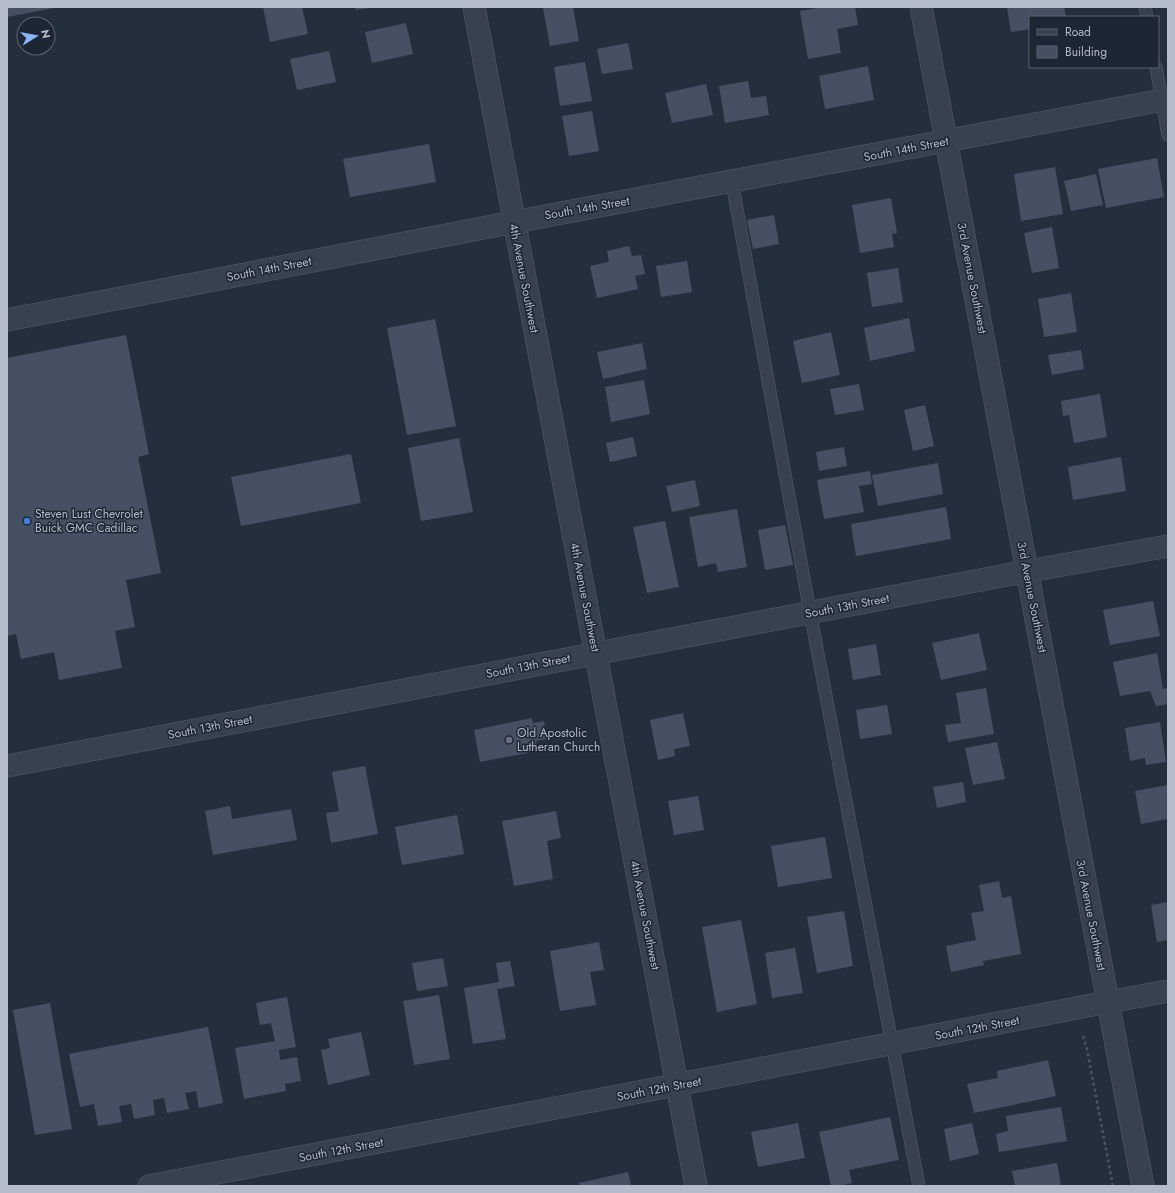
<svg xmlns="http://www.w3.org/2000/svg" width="1175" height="1193" font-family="Jost,sans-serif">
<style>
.building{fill:#455162}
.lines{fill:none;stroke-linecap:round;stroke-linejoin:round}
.service-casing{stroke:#565f6c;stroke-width:13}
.minor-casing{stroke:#565f6c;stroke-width:23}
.tertiary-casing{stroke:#565f6c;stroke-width:23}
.path{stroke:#44595c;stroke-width:2.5;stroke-dasharray:3 3;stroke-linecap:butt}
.service{stroke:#38414e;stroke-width:12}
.minor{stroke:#38414e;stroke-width:22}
.tertiary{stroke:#38414e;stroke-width:22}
.shop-dot{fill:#3f7fe0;stroke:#1d2633;stroke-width:1.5}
.worship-dot{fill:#6b7280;stroke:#1d2633;stroke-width:1.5}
.labels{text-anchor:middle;stroke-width:3;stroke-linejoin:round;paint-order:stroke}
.street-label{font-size:12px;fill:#b4bcc9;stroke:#1d2633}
.poi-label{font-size:12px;fill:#b4bcc9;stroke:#1d2633;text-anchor:start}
</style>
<rect width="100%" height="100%" fill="#242f3e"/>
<!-- building -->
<path class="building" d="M7 7H54V8L7 17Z
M263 7H302L308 34 270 42Z
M355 7H369V8L356 10Z
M549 7H573L579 41 550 46 543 8Z
M823 7H855L858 25 837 29 841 53 808 59 800 11Z
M1007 7H1064L1066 17H1030V29L1011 32Z
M406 23 413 54 372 63 365 32Z
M628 43 633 69 602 74 597 49Z
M329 51 336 82 297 90 290 59Z
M585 62 592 101 560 106 554 67Z
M868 66 874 100 825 109 819 76Z
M748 81 751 98 766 96 769 115 725 123 719 86Z
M706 84 713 115 672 123 665 93Z
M592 111 599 151 569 156 562 116Z
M429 144 436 182 350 197 343 159Z
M1157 158 1164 197 1106 208 1098 169Z
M1055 167 1063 214 1021 221 1014 174Z
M1096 174 1103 205 1071 211 1064 181Z
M891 198 897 233 892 234 894 247 860 253 852 205Z
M774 215 779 244 753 249 747 220Z
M1052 227 1059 268 1032 273 1024 233Z
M629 246 632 256 641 255 645 274 635 276 638 289 597 298 590 266 609 262 607 251Z
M687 261 692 292 661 297 656 266Z
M898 268 903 302 872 307 867 273Z
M1071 293 1077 332 1044 337 1038 299Z
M909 318 915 351 870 361 864 328Z
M435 319 456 426 407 435 387 328Z
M831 332 840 375 802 383 793 341Z
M126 335 149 454 138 457 161 573 126 580 135 627 115 631 122 668 59 680 54 652 21 659 16 634 7 636V358Z
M642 343 647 369 603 379 597 352Z
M1081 350 1084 369 1052 375 1048 355Z
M644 380 650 414 611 422 605 387Z
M859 384 864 410 835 415 830 389Z
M1100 394 1107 437 1074 443 1069 415 1063 416 1061 401Z
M925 405 934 446 913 451 904 410Z
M633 437 637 456 610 462 606 443Z
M459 438 473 512 421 521 408 448Z
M844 447 847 466 819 471 816 452Z
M351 454 361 503 241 526 231 477Z
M1121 457 1126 491 1073 500 1068 467Z
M938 463 943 494 878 506 872 475Z
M870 471 872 484 859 486 864 512 824 519 817 480Z
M695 480 700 506 672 512 666 486Z
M946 507 951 539 856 556 851 524Z
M737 509 747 567 718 572 716 563 698 567 689 517Z
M665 521 679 587 647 593 633 527Z
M785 525 793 565 765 570 758 530Z
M1153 601 1160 636 1110 645 1103 610Z
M979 633 987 670 941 680 932 643Z
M876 644 881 675 853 680 848 649Z
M1157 653 1163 689 1168 688V704L1156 706 1150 691 1120 696 1113 662Z
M986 688 994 734 948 742 945 725 961 723 956 693Z
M887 705 892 734 860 739 856 710Z
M683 713 690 746 674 749 675 756 658 760 650 720Z
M532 718 533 723 544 721 547 739 536 741 538 751 480 762 474 730Z
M1160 722 1166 762 1146 765 1145 758 1130 761 1125 728Z
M997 742 1005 779 973 785 965 748Z
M365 766 378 834 331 843 326 813 339 811 332 772Z
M963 782 966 802 937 808 933 787Z
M1168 785V819L1141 824 1135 791Z
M698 796 704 830 674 835 668 801Z
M230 806 232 819 291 809 297 840 213 855 205 811Z
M556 811 561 838 547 841 553 879 514 886 502 821Z
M457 815 464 854 402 865 395 827Z
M825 837 832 878 778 887 771 846Z
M999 881 1002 898 1011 896 1021 954 983 961 984 965 951 972 946 946 976 940 971 913 984 911 979 885Z
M1168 902V940L1157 942 1151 905Z
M844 911 853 966 817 973 807 917Z
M741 920 757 1004 717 1012 702 927Z
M599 942 604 970 590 972 596 1005 560 1011 550 951Z
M795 948 803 993 772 998 765 953Z
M443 958 448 986 417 991 412 963Z
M510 961 515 986 497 989 506 1039 473 1044 464 988 499 982 496 963Z
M439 995 450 1059 414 1065 403 1001Z
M287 997 296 1047 279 1050 280 1060 297 1057 301 1081 285 1084 286 1091 244 1099 235 1048 275 1041 271 1023 260 1025 256 1003Z
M50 1003 72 1129 35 1135 13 1010Z
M208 1027 223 1103 199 1108 196 1091 185 1093 189 1109 167 1113 164 1098 153 1100 155 1115 134 1119 131 1104 119 1106 122 1122 98 1126 94 1104 80 1107 69 1054Z
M361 1032 370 1075 328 1085 321 1050 330 1048 328 1039Z
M1048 1060 1056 1096 974 1113 967 1084 998 1078 997 1071Z
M1061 1107 1067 1141 999 1152 996 1134 1008 1131 1006 1116Z
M890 1117 899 1160 849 1170 852 1183 839 1186H831L819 1132Z
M798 1123 805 1158 758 1167 751 1132Z
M972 1123 979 1154 950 1161 944 1129Z
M1057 1163 1061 1185 1015 1186 1012 1171Z
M628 1172 631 1186H579V1183Z"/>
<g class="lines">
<!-- service casing -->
<g class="service-casing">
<path id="service" d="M1145 7 1147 17
M1156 67 1168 135
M732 182 810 612 919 1186"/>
</g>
<!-- minor casing -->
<g class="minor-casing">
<path id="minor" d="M474 7 696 1186
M921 7 1108 1002 1168 991
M7 320 514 222 1168 99
M7 766 996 577 1168 546"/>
</g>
<!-- tertiary casing -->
<g class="tertiary-casing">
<path id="tertiary" d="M149 1186 1108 1002 1143 1186"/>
</g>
<!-- path -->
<path class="path" d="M1083 1036 1087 1049 1113 1186"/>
<!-- service -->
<use href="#service" class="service"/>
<!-- minor -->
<use href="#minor" class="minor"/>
<!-- tertiary -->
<use href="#tertiary" class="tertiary"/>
</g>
<!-- markers -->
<circle class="shop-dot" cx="27" cy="521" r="4"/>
<circle class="worship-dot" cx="509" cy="740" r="4"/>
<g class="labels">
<!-- street labels -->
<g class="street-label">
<text transform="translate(906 149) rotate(-11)" y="4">South 14th Street</text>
<text transform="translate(587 208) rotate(-10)" y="4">South 14th Street</text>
<text transform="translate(269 269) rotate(-11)" y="4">South 14th Street</text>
<text transform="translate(524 278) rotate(79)" y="4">4th Avenue Southwest</text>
<text transform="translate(972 278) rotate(79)" y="4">3rd Avenue Southwest</text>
<text transform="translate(585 597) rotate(79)" y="4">4th Avenue Southwest</text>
<text transform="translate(1032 597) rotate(79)" y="4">3rd Avenue Southwest</text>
<text transform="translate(847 606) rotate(-11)" y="4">South 13th Street</text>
<text transform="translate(528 666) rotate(-11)" y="4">South 13th Street</text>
<text transform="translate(210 727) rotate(-11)" y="4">South 13th Street</text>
<text transform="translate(645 915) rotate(79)" y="4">4th Avenue Southwest</text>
<text transform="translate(1091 915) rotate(79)" y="4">3rd Avenue Southwest</text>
<text transform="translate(977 1028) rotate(-11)" y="4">South 12th Street</text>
<text transform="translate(659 1089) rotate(-11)" y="4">South 12th Street</text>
<text transform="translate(341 1150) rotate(-11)" y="4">South 12th Street</text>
</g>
<!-- poi labels -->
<g class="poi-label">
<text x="35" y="518">Steven Lust Chevrolet<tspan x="35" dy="14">Buick GMC Cadillac</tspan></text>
<text x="517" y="737">Old Apostolic<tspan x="517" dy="14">Lutheran Church</tspan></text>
</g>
</g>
<!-- border -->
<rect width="1175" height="1193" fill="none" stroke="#b4bcc9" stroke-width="16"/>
<!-- legend -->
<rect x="1029" y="16" width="130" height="52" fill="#1d2633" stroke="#59626f"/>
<rect x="1037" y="29" width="20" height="6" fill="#38414e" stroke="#59626f"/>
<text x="1065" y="36" font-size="12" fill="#b4bcc9">Road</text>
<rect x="1037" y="46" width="20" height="12" fill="#455162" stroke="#59626f"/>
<text x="1065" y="56" font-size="12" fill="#b4bcc9">Building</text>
<!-- north arrow -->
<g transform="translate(36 36) rotate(79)"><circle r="19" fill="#1d2633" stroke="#59626f"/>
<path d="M0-3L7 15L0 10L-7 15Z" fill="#8ab4f8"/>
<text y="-6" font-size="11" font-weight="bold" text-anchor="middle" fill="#b4bcc9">N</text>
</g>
</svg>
